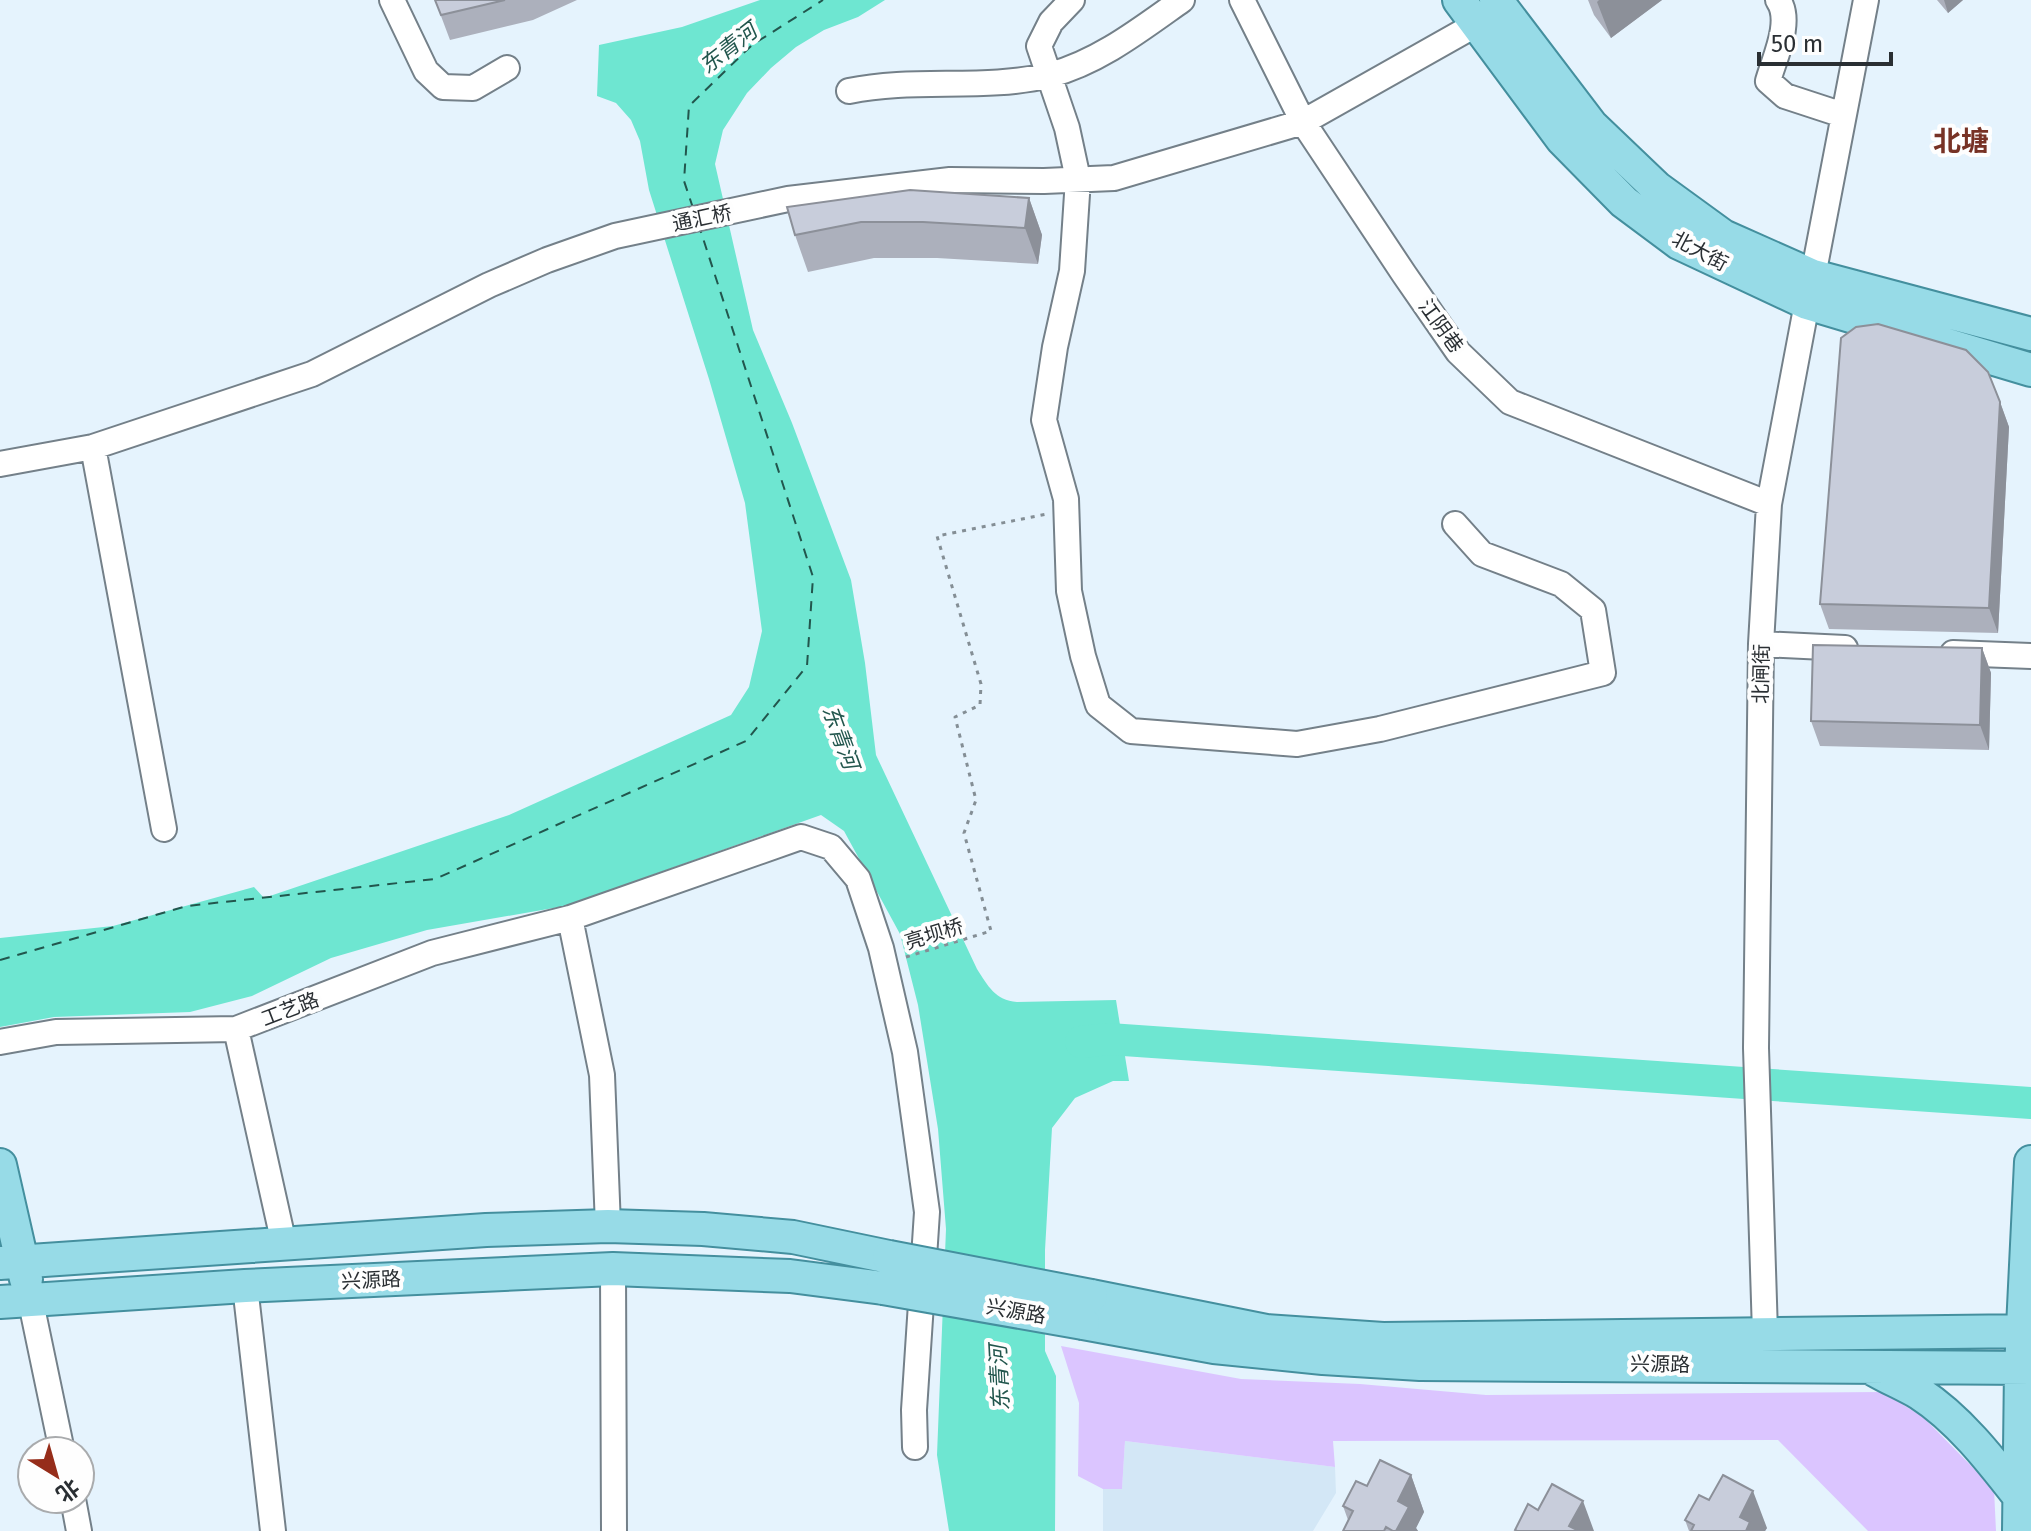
<svg xmlns="http://www.w3.org/2000/svg" width="2031" height="1531" font-family="'Fira Sans','Noto Sans SC',sans-serif">
<style>
.built{fill:#d3e7f6}
.green{fill:#dbc5ff}
.water{fill:#6ee6d1}
.lines{fill:none;stroke-linecap:round;stroke-linejoin:round}
.river{stroke:#6ee6d1;stroke-width:32}
.ferry{stroke:#22564d;stroke-width:2;stroke-dasharray:10 8;stroke-linecap:butt}
.minor-casing{stroke:#748089;stroke-width:28}
.major-casing{stroke:#448f9e;stroke-width:36}
.path{stroke:#848e95;stroke-width:3;stroke-dasharray:4 6;stroke-linecap:butt}
.minor{stroke:#fff;stroke-width:24}
.major{stroke:#97dbe7;stroke-width:32}
.major-bridge-casing{stroke:#448f9e;stroke-width:36;stroke-linecap:butt}
.major-bridge{stroke:#97dbe7;stroke-width:32}
.wall{fill:#acb0bc}
.shaded-wall{fill:#8c9099}
.building{fill:#c8cddb;stroke:#8c9099;stroke-width:2}
.labels{text-anchor:middle;stroke-width:8;stroke-linejoin:round;paint-order:stroke}
.street-label{font-size:20px;fill:#2a2f33;stroke:#fefefe}
.water-label{font-size:22px;font-style:italic;fill:#22564d;stroke:#fefefe}
.district-label{font-size:28px;font-weight:bold;fill:#773225;stroke:#fefefe}
</style>
<rect width="100%" height="100%" fill="#e5f3fd"/>
<!-- built -->
<path class="built" d="M1125 1441 1335 1467 1336 1493 1313 1531H1103V1489H1122Z"/>
<!-- green -->
<path class="green" d="M1061 1346 1241 1379 1360 1384 1486 1395 1883 1392 1923 1417 1994 1489 1996 1531H1868L1778 1440 1333 1441 1335 1467 1125 1441 1122 1489H1103L1078 1476 1079 1403Z"/>
<!-- water -->
<path class="water" d="M760 0H885L858 17 824 30 796 47 771 68 747 93 723 130 715 164 753 330 792 423 851 580 865 663 876 755 977 969C988 986 995 1000 1017 1002L1116 1000 1129 1081H1113L1075 1098 1052 1128 1045 1250V1351L1056 1376 1055 1531H949L937 1455 946 1229 938 1129 918 1005 900 934 844 831 821 815 565 906 427 930 331 958 252 996 190 1012 54 1017 0 1027V938L113 926 254 887 264 898 509 815 731 715 749 687 762 631 745 503 709 379 649 190 640 141 631 120 616 103 597 96 599 45 682 27Z"/>
<g class="lines">
<!-- river -->
<path class="river" d="M1081 1042 1109 1039 2031 1103"/>
<!-- ferry -->
<path class="ferry" d="M693 208 684 181 689 106 752 45 823 0
M0 960 187 906 435 879 746 741 807 666 813 577 700 229"/>
<!-- minor casing -->
<g class="minor-casing">
<path id="minor" d="M392 0 426 71 443 87 473 88 507 68
M1072 0 1051 22 1039 46 1067 128 1078 179 1072 271 1055 347 1044 420 1066 499 1069 591 1083 656 1098 705 1131 731 1297 744 1380 729 1603 673 1593 610 1561 584 1482 554 1455 524
M1242 0 1303 122 1404 274 1458 352 1510 402 1769 504
M1778 0C1793 21 1774 59 1768 81L1785 96 1843 115
M849 91C915 77 984 91 1050 75 1099 62 1141 29 1182 0
M1813 276 1866 0
M93 447 164 829
M0 464 93 447 312 374 489 285 547 260 615 236 788 199 950 180 1044 181 1114 178 1303 122 1475 25
M1761 644 1845 648
M1953 653 2031 656
M570 918 602 1075 608 1226
M236 1029 284 1244
M0 1042 56 1032 236 1029 432 953 570 918 801 837 831 847 858 879 881 948 905 1052 927 1212 914 1410 915 1447
M613 1269 614 1531
M245 1286 273 1531
M30 1298 62 1451
M1765 1333 1756 1048 1761 644 1769 504 1807 303
M73 1499 79 1531"/>
</g>
<!-- major casing -->
<g class="major-casing">
<path id="major" d="M1459 0 1562 139 1624 202 1679 243 1807 303 2031 370
M1496 0 1591 125 1657 188 1723 236 1813 276 2031 334
M0 1165 26 1279
M0 1263 486 1230 608 1226 703 1229 793 1237 889 1257
M1091 1296 1266 1331 1383 1339 2031 1331
M0 1302 245 1286 613 1269 790 1276 883 1288
M1083 1323 1214 1347 1323 1358 1420 1364 2031 1368
M1875 1370C1889 1378 1905 1385 1919 1393 1958 1418 1990 1459 2018 1495
M2019 1531 2021 1369 2031 1162"/>
</g>
<!-- path -->
<path class="path" d="M906 957 991 931 964 833 976 800 955 717 980 705 981 684 937 536 1047 514"/>
<!-- minor -->
<use href="#minor" class="minor"/>
<!-- major -->
<use href="#major" class="major"/>
<!-- major-bridge casing -->
<g class="major-bridge-casing">
<path id="major-bridge" d="M889 1257 1091 1296
M883 1288 1083 1323"/>
</g>
<!-- major-bridge -->
<use href="#major-bridge" class="major-bridge"/>
</g>
<!-- wall -->
<path class="wall" d="M435 0H577L533 20 450 40Z
M1588 0H1662L1611 38 1594 15Z
M1937 0H1963L1948 13Z
M1029 198 1042 235 1038 264 937 258H874L808 272 795 235 787 207Z
M2000 402 2009 427 1998 633 1829 629 1820 604Z
M1982 648 1991 673 1989 750 1820 746 1811 721Z
M1411 1475 1424 1512 1416 1528 1418 1531H1343L1348 1520 1343 1506Z
M1685 1520 1767 1528 1765 1531H1689Z"/>
<!-- shaded-wall -->
<path class="shaded-wall" d="M1599 0H1662L1611 38 1597 2Z
M1944 0H1963L1948 13Z
M1029 198 1042 235 1038 264 1025 228Z
M2000 402 2009 427 1998 633 1989 608Z
M1982 648 1991 673 1989 750 1980 725Z
M1411 1475 1424 1512 1416 1528 1418 1531H1396L1398 1501Z
M1753 1491 1767 1528 1765 1531H1745L1740 1517Z
M1583 1501 1594 1531H1571L1569 1526Z"/>
<!-- building -->
<path class="building" d="M435 0H505L441 15Z
M910 190 1029 198 1025 228 923 222H861L795 235 787 207Z
M1878 324 1966 350 1988 372 2000 402 1989 608 1820 604 1841 338 1856 327Z
M1813 645 1982 648 1980 725 1811 721Z
M1380 1460 1411 1475 1398 1501 1409 1507 1396 1531H1393L1386 1527 1384 1531H1343L1353 1511 1343 1506 1356 1481 1367 1486Z
M1723 1475 1753 1491 1740 1517 1750 1522 1746 1531H1691L1694 1525 1685 1520 1699 1495 1709 1500Z
M1552 1484 1583 1501 1569 1526 1579 1531H1517L1515 1530 1528 1504 1538 1510Z"/>
<g class="labels">
<!-- street labels -->
<g class="street-label">
<text transform="translate(702 218) rotate(-12)" y="7">通汇桥</text>
<text transform="translate(1700 251) rotate(28)" y="7">北大街</text>
<text transform="translate(1441 326) rotate(54)" y="7">江阴巷</text>
<text transform="translate(1761 674) rotate(-89)" y="7">北闸街</text>
<text transform="translate(934 934) rotate(-17)" y="7">亮坝桥</text>
<text transform="translate(290 1009) rotate(-21)" y="7">工艺路</text>
<text transform="translate(371 1280) rotate(-3)" y="7">兴源路</text>
<text transform="translate(1016 1311) rotate(10)" y="7">兴源路</text>
<text transform="translate(1660 1364) rotate(1)" y="7">兴源路</text>
</g>
<!-- water labels -->
<g class="water-label">
<text transform="translate(728 48) rotate(-38)" y="8">东青河</text>
<text transform="translate(841 737) rotate(70)" y="8">东青河</text>
<text transform="translate(999 1378) rotate(-93)" y="8">东青河</text>
</g>
<!-- district labels -->
<g class="district-label">
<text x="1961" y="151">北塘</text>
</g>
</g>
<!-- north arrow -->
<g transform="translate(56 1475) rotate(143)"><circle r="38" fill="#fefefe" stroke="#a9abad" stroke-width="2"/>
<path d="M0-6L14 30L0 20L-14 30Z" fill="#962d1a"/>
<text y="-12" font-size="22" font-weight="bold" text-anchor="middle" fill="#2a2f33">北</text>
</g>
<!-- scale -->
<path d="M1759 52v12h132v-12" fill="none" stroke="#2a2f33" stroke-width="4"/>
<text x="1771" y="52" font-size="24" fill="#2a2f33" stroke="#fefefe" stroke-width="6" paint-order="stroke">50 m</text>
</svg>
